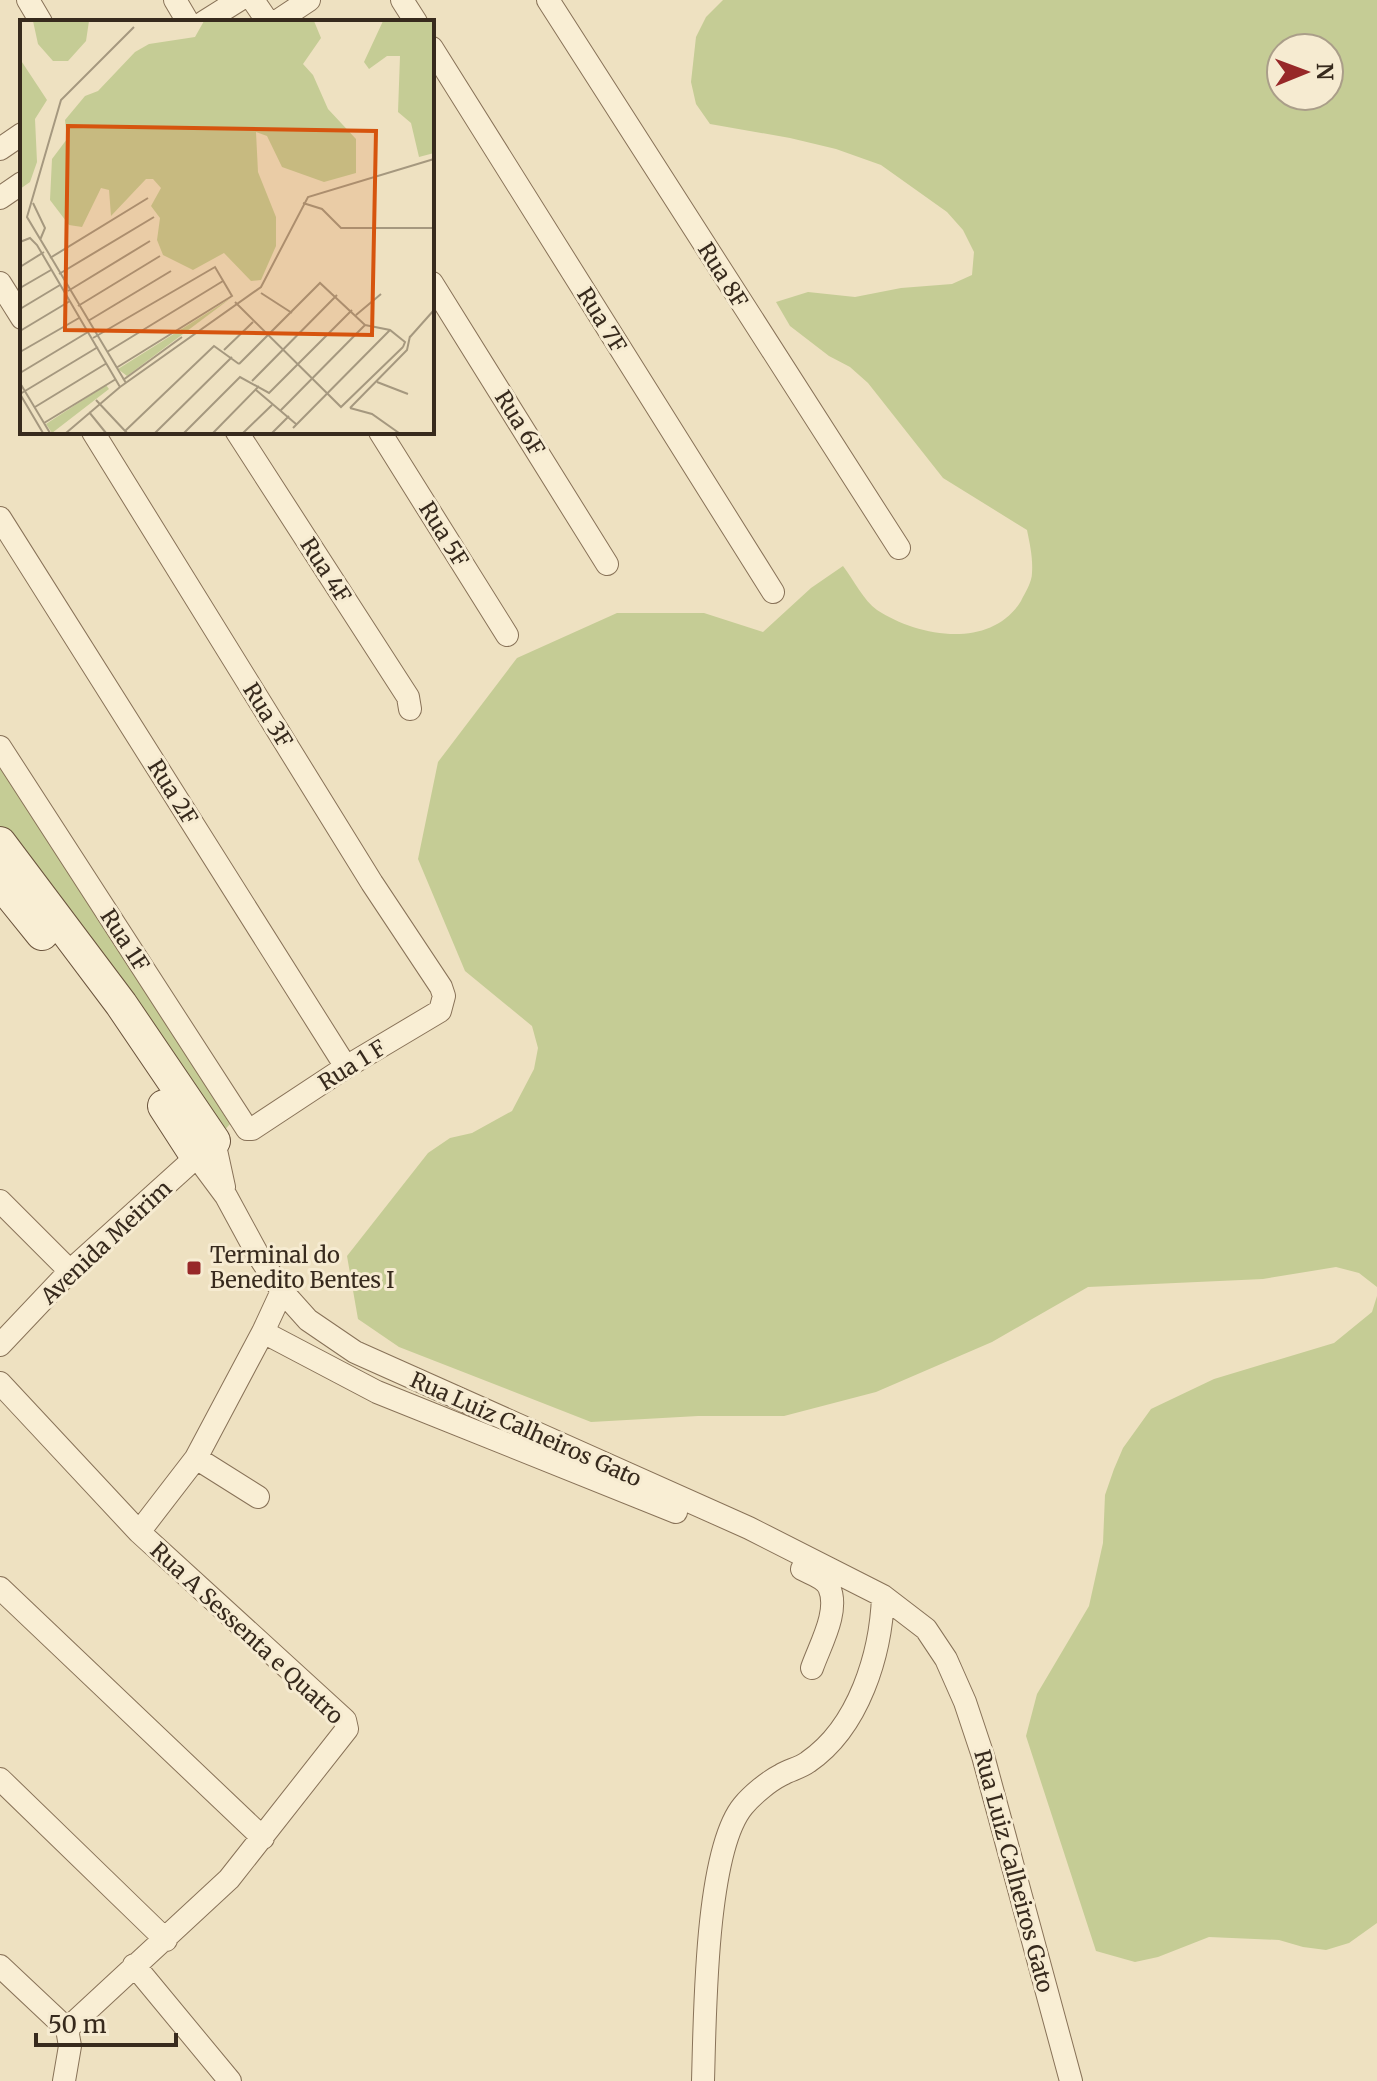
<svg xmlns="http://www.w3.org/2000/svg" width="1377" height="2081" font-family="Merriweather,serif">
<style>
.green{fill:#c5cc95;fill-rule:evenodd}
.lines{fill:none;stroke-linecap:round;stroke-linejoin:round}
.street-casing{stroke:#887258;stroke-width:24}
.secondary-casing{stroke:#6a533c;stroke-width:34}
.street{stroke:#f9eed4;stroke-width:22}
.secondary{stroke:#f9eed4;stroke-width:32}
.poi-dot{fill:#972828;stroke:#f6ebd1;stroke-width:3}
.labels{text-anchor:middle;stroke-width:6;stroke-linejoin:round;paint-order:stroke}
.street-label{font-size:22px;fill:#372a1d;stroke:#f6ebd1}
.poi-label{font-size:22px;fill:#372a1d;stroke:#f6ebd1;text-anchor:start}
.inset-road{fill:none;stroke:#a5987f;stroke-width:2}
.view{fill:#d6540e;fill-opacity:0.15;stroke:#d6540e;stroke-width:4}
.inset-edge{fill:none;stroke:#372a1d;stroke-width:4}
</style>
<rect width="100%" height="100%" fill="#eee1c1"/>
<!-- green -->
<path class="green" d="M723 0H1377V1287L1359 1273 1336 1267 1263 1279 1088 1287 992 1342 876 1392 784 1416H698L591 1422 399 1347 358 1319 347 1256 428 1153 450 1138 472 1133 512 1111 534 1069 538 1048 532 1026 465 971 418 859 438 762 517 658 617 613H704L763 632 811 588 843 566C853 579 864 601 877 610 918 637 991 650 1021 601 1025 593 1032 582 1032 573 1033 558 1030 545 1027 530L943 478 868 383 850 367 829 356 790 326 776 302 808 292 855 297 901 288 952 284 972 275 974 252 963 230 947 212 881 165 836 149 790 138 710 124 696 104 691 82 696 37 706 17ZM1281 48H1329V96H1281Z
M0 763 231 1123 221 1134 0 840Z
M1377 1296V1923L1349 1943 1326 1950 1303 1947 1279 1940 1209 1937 1158 1957 1135 1962 1096 1951 1026 1736 1037 1694 1089 1606 1103 1543 1105 1495 1114 1469 1123 1448 1151 1409 1214 1379 1334 1343 1372 1312Z"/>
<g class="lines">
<!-- street casing -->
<g class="street-casing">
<path id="street" d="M28 0 41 22
M175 0 188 22
M253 0 268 22
M402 0 416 22
M548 0 899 548
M204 22 239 0
M276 22 309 0
M432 48 773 592
M0 149 22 134
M0 198 22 183
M0 283 22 318
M432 283 607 564
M237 432 408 697 410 709
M380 432 507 635
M0 518 346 1067
M0 747 247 1129H252L346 1067 440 1011 444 996 441 987 372 883 93 432
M197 1157 226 1196 258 1255 282 1291 308 1320 355 1352 749 1528 883 1596 926 1629 946 1659 965 1702 983 1756 1071 2081
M0 1201 70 1271
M263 1332 377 1392 676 1512
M0 1345 70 1271 214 1141 224 1187
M0 1383 139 1532 345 1720 347 1729 229 1879 67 2029
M196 1458 258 1497
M139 1532 196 1458 263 1332 282 1291
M802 1569C811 1574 824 1577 829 1587 840 1611 820 1645 812 1668
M0 1588 263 1838
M0 1779 166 1940
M134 1965 230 2081
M0 1966 67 2029
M64 2081 70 2046 67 2029
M703 2081C705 2018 705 1852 743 1806 752 1795 769 1781 781 1775 789 1770 800 1768 808 1762 859 1727 881 1654 883 1596"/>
</g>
<!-- secondary casing -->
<g class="secondary-casing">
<path id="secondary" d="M0 843 121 1004 214 1141
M0 882 42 934
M164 1106 197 1157"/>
</g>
<!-- street -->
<use href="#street" class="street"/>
<!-- secondary -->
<use href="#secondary" class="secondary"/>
</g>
<!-- markers -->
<rect class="poi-dot" x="186" y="1260" width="16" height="16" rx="4"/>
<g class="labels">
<!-- street labels -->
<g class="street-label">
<text transform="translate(723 275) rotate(58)" y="8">Rua 8F</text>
<text transform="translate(602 320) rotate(58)" y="8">Rua 7F</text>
<text transform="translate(520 423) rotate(58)" y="8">Rua 6F</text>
<text transform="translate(444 534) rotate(58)" y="8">Rua 5F</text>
<text transform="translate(326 570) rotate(57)" y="8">Rua 4F</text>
<text transform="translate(268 715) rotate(58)" y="8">Rua 3F</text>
<text transform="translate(173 792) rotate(58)" y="8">Rua 2F</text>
<text transform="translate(125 940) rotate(57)" y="8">Rua 1F</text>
<text transform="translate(352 1065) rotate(-32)" y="8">Rua 1 F</text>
<text transform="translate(106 1242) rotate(-43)" y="8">Avenida Meirim</text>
<text transform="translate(526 1429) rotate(24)" y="8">Rua Luiz Calheiros Gato</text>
<text transform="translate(247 1633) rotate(43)" y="8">Rua A Sessenta e Quatro</text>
<text transform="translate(1014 1871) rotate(75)" y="8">Rua Luiz Calheiros Gato</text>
</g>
<!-- poi labels -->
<g class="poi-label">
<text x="210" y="1263">Terminal do<tspan x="210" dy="25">Benedito Bentes I</tspan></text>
</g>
</g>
<!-- overview -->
<g transform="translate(20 20)">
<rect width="414" height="414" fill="#eee1c1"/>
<path d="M13 1H69L66 21 48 41H33L18 24ZM184 1H294L301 18 283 44 293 55 308 89 336 119V153L304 162 262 147 247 116 236 112 238 152 256 197V226L241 260 231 261 204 233 173 250 143 235 137 220 140 198 131 186 141 168 133 159H126L91 196 89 170 81 168 62 207 49 205 30 180 32 139 47 119 45 100 65 76 78 71 115 32 129 24 175 17ZM363 1H414V133L399 137 391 103 378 92 380 36H367L349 49 344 42ZM0 39 27 80 15 99 17 142 10 162 0 169ZM211 278 107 356 98 349ZM86 365 89 369 32 413 26 404Z" fill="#c5cc95"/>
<path class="inset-road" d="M13 183 25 208 20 220M283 183 302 189 321 208H414M0 222 10 218 17 225 100 367M30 238 128 178M0 247 24 232M39 254 134 197M0 268 31 250M48 271 130 221M241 273 272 293M215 282 321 387 383 327M58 286 140 236M0 289 40 265M336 295 361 274M68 301 151 251M345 305 370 310 385 322 383 327M0 311 50 281M390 317 414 290M73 318 195 247 212 276 96 348M204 330 233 302M0 332 59 298M87 332 203 261M219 344 300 263 345 305M0 353 68 312M103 360 162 317M232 361 317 275M357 362 388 374M0 363 30 413M106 363 7 197 41 80 114 7M236 370 276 404M0 374 78 327M0 374 23 413M76 380 107 413M15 387 87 343M330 388 387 330 390 316M330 388 352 394 379 413M261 390 345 305M69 392 86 413M24 403 96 359M273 408 370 310M105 411 194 326 219 344M46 413 100 367 241 267 288 177 414 139M135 413 212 337M164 413 220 357 249 373 332 290M193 413 239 366M223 413 252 385M252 413 269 396"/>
<path class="view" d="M48 106 356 111 352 315 45 310Z"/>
<rect width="414" height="414" class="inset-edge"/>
</g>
<!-- north arrow -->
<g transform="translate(1305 72) rotate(89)"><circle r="38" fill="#f6ebd1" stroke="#aa9e89" stroke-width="2"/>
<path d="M0-6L14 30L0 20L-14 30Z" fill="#972828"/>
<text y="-12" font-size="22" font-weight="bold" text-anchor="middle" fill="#372a1d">N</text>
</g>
<!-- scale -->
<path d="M36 2033v12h140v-12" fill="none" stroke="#372a1d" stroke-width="4"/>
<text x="48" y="2033" font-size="24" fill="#372a1d" stroke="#f6ebd1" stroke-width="6" paint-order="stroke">50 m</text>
</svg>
